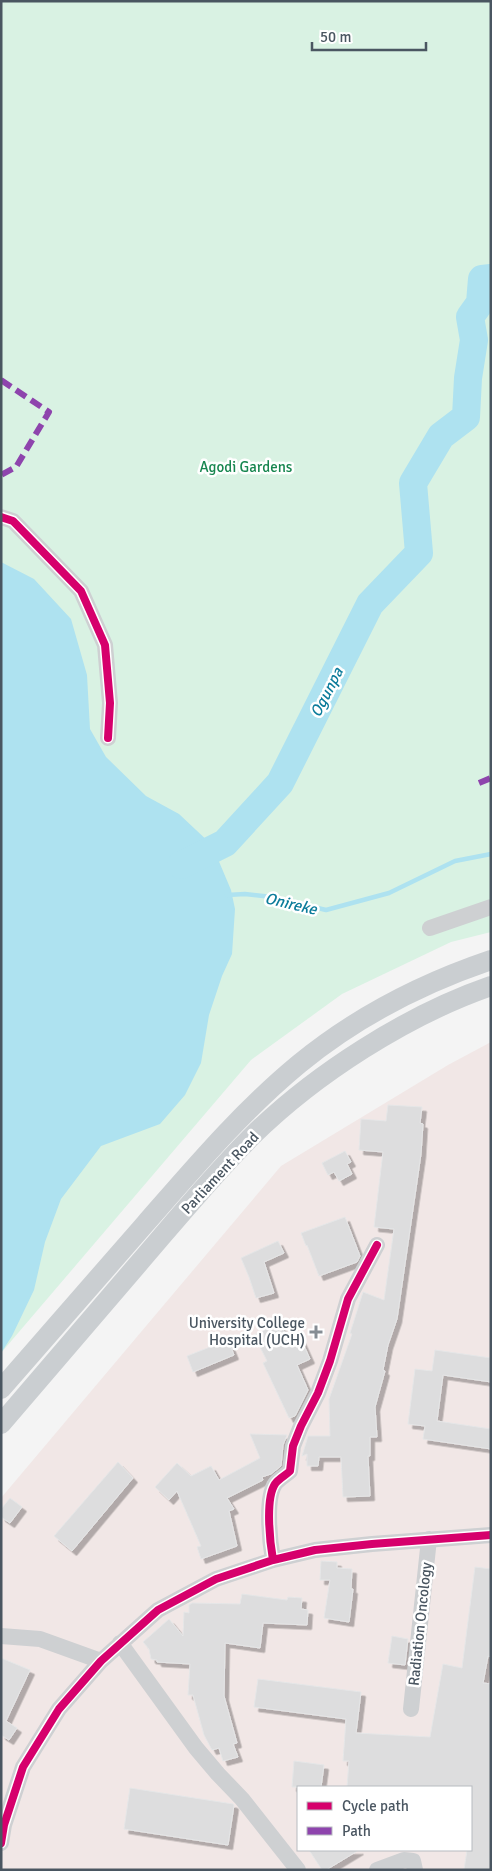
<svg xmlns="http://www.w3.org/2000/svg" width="492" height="1871" font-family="Signika,sans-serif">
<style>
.medical{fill:#f1e7e6;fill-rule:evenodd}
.green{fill:#d9f2e3}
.water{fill:#aee2f0}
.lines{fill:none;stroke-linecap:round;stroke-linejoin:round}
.stream{stroke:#aee2f0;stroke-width:4.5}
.river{stroke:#aee2f0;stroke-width:28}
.building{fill:#ddddde;stroke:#e5e6e7;filter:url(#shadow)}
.minor{stroke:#ced0d2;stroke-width:16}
.major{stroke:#caced1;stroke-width:20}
.quiet{stroke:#8e44ad;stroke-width:6;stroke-dasharray:12 6;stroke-linecap:butt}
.cycleway-casing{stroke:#fff;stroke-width:11}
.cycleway{stroke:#d6006c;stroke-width:8}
.poi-dot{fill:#868d94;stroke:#fff;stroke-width:2}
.labels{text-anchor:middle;stroke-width:5;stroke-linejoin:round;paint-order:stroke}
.park-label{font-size:15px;fill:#17864f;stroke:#fff}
.street-label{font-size:15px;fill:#4a5661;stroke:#fff}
.poi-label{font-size:15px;fill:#4a5661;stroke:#fff;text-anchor:end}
.water-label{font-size:16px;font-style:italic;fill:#0c7c9b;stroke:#fff}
</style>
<defs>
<filter id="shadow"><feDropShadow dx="4.5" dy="4.5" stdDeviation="0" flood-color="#0004"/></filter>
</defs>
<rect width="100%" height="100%" fill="#f4f4f4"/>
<!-- medical -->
<path class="medical" d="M491 1042V1870H1V1498L281 1166 448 1065ZM298 1787H471V1850H298Z"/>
<!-- green -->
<path class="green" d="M1 1H491V932L451 942 342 994 251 1060 1 1353Z"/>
<!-- water -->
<path class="water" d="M1 562 34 579 71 619 87 675 90 729 106 757 146 796 179 814 212 845 231 890 235 909 232 954 222 976 209 1015 201 1063 185 1095 160 1124 101 1146 61 1199 45 1242 34 1290 12 1336 1 1353Z"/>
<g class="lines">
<!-- stream -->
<path class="stream" d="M227 895 245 894 272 897 326 910 389 893 455 861 491 854"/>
<!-- river -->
<path class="river" d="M181 865 225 843 280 783 370 604 419 553 413 483 441 436 466 417 468 378 474 340 470 317 480 303 482 279 491 278"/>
</g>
<!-- building -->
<path class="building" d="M388 1105 422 1107 420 1123 423 1124 421 1154 397 1319 388 1345 383 1370 385 1371 375 1407 377 1437H370V1456H368L370 1496 343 1497 341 1457H319L318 1466H307V1454L302 1456 308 1436H330L329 1399 352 1334 350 1333 363 1292 384 1300 394 1229 374 1227 383 1152 359 1150 361 1119 386 1121Z
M345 1151 351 1162 347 1164 352 1174 339 1181 334 1172 328 1175 322 1163Z
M345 1217 360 1256 357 1262 319 1276 307 1245 306 1246 301 1233Z
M278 1241 284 1253 264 1262 274 1293 256 1298 249 1277 241 1258Z
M280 1323 285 1334 296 1328 310 1359 297 1365 308 1390 295 1416 289 1418 263 1363 267 1361 254 1335Z
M228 1340 234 1355 193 1372 187 1356Z
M435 1350 491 1358V1382L443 1375 437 1421 491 1429V1449L423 1439 425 1426 408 1424 415 1369 432 1371Z
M250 1434 287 1435 283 1445 281 1466 271 1474 262 1477 263 1480 227 1498 234 1509 229 1511 237 1546 201 1559 197 1547 201 1546 177 1491 169 1500 155 1487 177 1463 191 1476 211 1466 219 1480 260 1458Z
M118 1462 133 1478 72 1551 54 1536Z
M10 1498 22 1507 10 1523 1 1517V1509Z
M321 1561 337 1562V1568L352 1569 351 1589H353L349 1622 324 1618 330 1580H320Z
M475 1567 491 1569V1657L488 1656 483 1683 491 1684V1870H464L467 1850H471V1787H347L349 1761H343L346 1719 254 1707 258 1679 361 1692 356 1733 430 1737 443 1664 462 1668Z
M242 1594 287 1600 288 1597 302 1598 301 1609 308 1610 307 1625 263 1623 260 1648 225 1643 224 1696 237 1743 233 1744 238 1757 223 1761 219 1748 212 1750 204 1735 193 1695H188L190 1664 157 1662V1660L151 1659 149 1649 143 1642 169 1619 183 1636 184 1612 189 1613V1605L192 1603 240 1604Z
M392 1636 408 1639 405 1665 388 1663Z
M1 1658 30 1670 6 1721 17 1728 9 1740 1 1735Z
M294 1761 324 1765 321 1787H292Z
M130 1788 233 1804 234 1805 228 1845 124 1829Z
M309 1850H359L326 1870H322Z"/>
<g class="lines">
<!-- minor -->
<path class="minor" d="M1 517 13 521 81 591 105 645 110 703 108 738
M430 928 491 907
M273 1560C270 1543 265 1499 275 1484 278 1479 286 1475 290 1471L293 1446 301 1426 318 1393 330 1361 348 1299 377 1245
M1 1636 40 1639 101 1661
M120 1643 196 1748 218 1774 242 1799 298 1870
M411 1709 429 1539
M1 1843 4 1825 23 1767 59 1709 101 1661 158 1610 216 1579 273 1560 315 1550 372 1544 491 1535
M377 1870 404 1860 413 1861 415 1870"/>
<!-- major -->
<path class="major" d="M1 1389C49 1334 97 1279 145 1224 194 1168 242 1111 299 1064 355 1018 423 983 491 960
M1 1424C47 1370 93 1317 139 1263 176 1220 212 1176 252 1136 315 1074 407 1015 491 986"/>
<!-- quiet -->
<path class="quiet" d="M1 380 49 412 16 467 1 475
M479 783 491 778"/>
<!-- cycleway casing -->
<g class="cycleway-casing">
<path id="cycleway" d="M1 517 13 521 81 591 105 645 110 703 108 738
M273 1560C270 1543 265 1499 275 1484 278 1479 286 1475 290 1471L293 1446 301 1426 318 1393 330 1361 348 1299 377 1245
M1 1843 4 1825 23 1767 59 1709 101 1661 158 1610 216 1579 273 1560 315 1550 372 1544 491 1535"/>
</g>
<!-- cycleway -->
<use href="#cycleway" class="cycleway"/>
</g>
<!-- markers -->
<path class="poi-dot" d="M313.5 1324.5h5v5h5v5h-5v5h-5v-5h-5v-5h5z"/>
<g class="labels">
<!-- park labels -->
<g class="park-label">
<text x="246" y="472">Agodi Gardens</text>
</g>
<!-- street labels -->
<g class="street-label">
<text transform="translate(220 1173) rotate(-47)" y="5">Parliament Road</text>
<text transform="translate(420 1624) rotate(-84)" y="5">Radiation Oncology</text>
</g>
<!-- poi labels -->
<g class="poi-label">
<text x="305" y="1328">University College<tspan x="305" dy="17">Hospital (UCH)</tspan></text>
</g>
<!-- water labels -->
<g class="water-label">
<text transform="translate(326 692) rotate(-63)" y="6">Ogunpa</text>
<text transform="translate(291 903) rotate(13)" y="6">Onireke</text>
</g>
</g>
<!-- border -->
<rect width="492" height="1871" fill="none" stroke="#4a5661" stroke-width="5"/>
<!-- legend -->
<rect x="297" y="1786" width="175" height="65" fill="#ffffff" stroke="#b7bbc0"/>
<rect x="307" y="1802" width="25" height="8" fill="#d6006c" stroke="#b7bbc0"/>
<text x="342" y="1811" font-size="15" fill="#4a5661">Cycle path</text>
<rect x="307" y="1827" width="25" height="8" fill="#8e44ad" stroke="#b7bbc0"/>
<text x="342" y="1836" font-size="15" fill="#4a5661">Path</text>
<!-- scale -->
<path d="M312 42v8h114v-8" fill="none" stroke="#4a5661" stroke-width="2.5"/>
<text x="320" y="42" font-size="15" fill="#4a5661" stroke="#ffffff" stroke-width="4" paint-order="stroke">50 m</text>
</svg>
